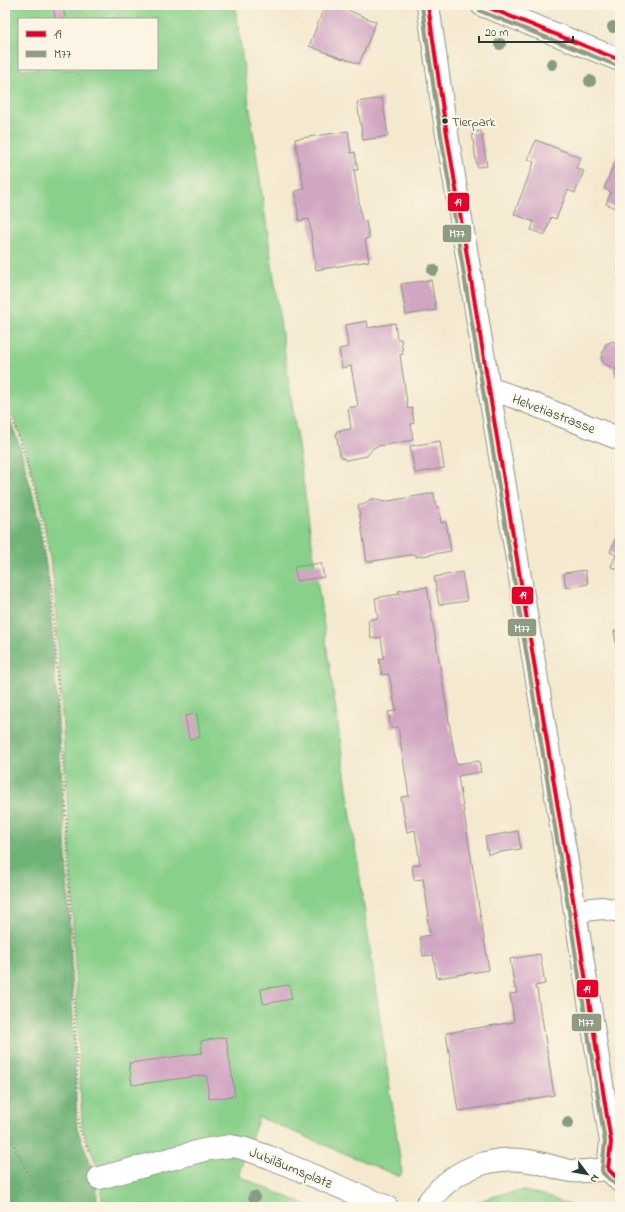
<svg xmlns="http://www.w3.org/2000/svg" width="625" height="1212" font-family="'Indie Flower',sans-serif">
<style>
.green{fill:#89d08a;stroke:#54865f;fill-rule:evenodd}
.forest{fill:#6eb276;stroke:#467855}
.building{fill:#d1a6c3}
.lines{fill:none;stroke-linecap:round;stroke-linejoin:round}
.street-casing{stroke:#8a9382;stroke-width:24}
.path{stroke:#8a9382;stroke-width:2.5;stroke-dasharray:1 3;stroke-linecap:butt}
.street{stroke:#fff;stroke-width:22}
.bus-1-casing{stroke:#fcf5e5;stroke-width:7}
.bus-2-casing{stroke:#fcf5e5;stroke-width:7}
.bus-1{stroke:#e4002b;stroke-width:4}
.bus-2{stroke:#8f9b82;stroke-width:4}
.tree{fill:#8a9a83}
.bus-dot{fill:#1f3d34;stroke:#fcf5e5;stroke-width:1.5}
.labels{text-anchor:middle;stroke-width:4;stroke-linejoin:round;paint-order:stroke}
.bus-label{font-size:13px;fill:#1f3d34;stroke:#fcf5e5;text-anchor:start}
.street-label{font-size:14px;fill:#1f3d34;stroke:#fcf5e5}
.line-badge{stroke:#fcf5e5;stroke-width:1.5}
.badge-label{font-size:11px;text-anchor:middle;font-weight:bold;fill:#fff}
</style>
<rect width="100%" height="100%" fill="#fcf5e5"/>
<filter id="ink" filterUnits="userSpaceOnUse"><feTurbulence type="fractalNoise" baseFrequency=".025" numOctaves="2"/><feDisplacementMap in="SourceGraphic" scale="8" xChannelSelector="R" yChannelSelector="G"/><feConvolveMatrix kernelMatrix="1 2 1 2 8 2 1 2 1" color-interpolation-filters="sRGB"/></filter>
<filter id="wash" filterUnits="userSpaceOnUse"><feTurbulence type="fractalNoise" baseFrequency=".012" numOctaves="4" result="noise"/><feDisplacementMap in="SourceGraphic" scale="16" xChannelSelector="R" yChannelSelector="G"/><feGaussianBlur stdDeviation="0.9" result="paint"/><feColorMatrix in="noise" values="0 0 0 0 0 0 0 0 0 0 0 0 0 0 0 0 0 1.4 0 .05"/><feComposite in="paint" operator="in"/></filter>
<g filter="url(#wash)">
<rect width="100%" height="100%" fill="#f4e9cf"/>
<!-- green -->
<path class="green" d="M5 5H235L402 1173 400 1176H398L259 1117 238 1176 311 1207H102L101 1177 82 1127 68 812 54 583 41 506 23 442 5 396ZM19 19H157V69H19Z
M524 1191 544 1195 574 1207H470C486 1197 505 1192 524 1191Z"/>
<!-- forest -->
<path class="forest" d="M5 408 19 443 36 507 49 584 64 812 71 957 77 1128 97 1179V1207H5Z"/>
<g id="blocks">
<!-- building -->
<path class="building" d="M53 5H63L65 19H55Z
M325 5H336L376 22 359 64 343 58V59L309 46Z
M382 98 388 136 363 140 357 102Z
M348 131 351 153 355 152 358 170H354L362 222 366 221 369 238 365 239 369 261 316 270 309 219 299 221 295 191 304 189 295 139Z
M481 131 487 166 477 167 472 133Z
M536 140 581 158 576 168 584 171 575 193 568 190 556 219 551 217 545 235 531 230 534 222 514 214 534 162 528 159Z
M616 159 620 161V210L606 204 611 192 604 189Z
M431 280 436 310 406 315 401 284Z
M367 321 368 328 395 323 397 339H401L403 354 400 355 408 409 412 408 413 416 414 423 411 424 413 440 374 447 367 456 346 460 340 456 336 433 337 431 351 429 348 408 358 406 351 366 342 368 339 349 348 347 345 325Z
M620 333V377L614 375 616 369 604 364 601 357 606 344 613 341 616 343Z
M440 441 444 468 415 473 410 446Z
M434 493 436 507H439L441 523 446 522 451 551 416 557V554L367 562 358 505H363L371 499H376L383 502Z
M620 527V570L611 567 616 555 610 552Z
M321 563 324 577 297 581 294 567Z
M585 570 588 584 566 588 564 573Z
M462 572 467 601 439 605 434 577Z
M427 587 456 764 479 761 480 767 481 772 458 776 489 970 437 978 433 955 423 956 420 937 430 935 427 916H429L423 879 414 880 412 866 420 864 415 830 407 832 404 815 401 797 409 796 398 727 391 728 388 712 395 711 396 710 389 674 382 675 379 659 384 658 381 637 371 639 368 620 378 618 375 598 399 594 398 591Z
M620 630V660H619L614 631Z
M197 714 200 737 189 739 185 716Z
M518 831 521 849 488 854 485 837Z
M540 954 545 984 535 986V989H537L541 1017H542L554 1095 497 1105 458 1111 446 1033 514 1022 510 994 517 993 516 988 515 989 510 959Z
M289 985 292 999 263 1004 261 989Z
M226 1037 235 1096 209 1099 206 1075 132 1085 129 1063 202 1053 201 1041Z"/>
</g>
</g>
<g filter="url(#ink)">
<use href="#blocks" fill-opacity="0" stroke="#8a9382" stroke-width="1"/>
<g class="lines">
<!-- street casing -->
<g class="street-casing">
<path id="street" d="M428 5 443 110 575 911 611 1142 608 1169
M482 5 620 60
M489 388 520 399 620 439
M575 911 602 908 620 911
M99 1178 204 1150 231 1146 242 1148 269 1157 387 1207
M425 1207C450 1170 490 1153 535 1162 547 1164 558 1169 571 1171 583 1172 595 1170 608 1169L620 1181"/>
</g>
<!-- path -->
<path class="path" d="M5 402 21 442 39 506 51 583 66 812 79 1128 89 1152
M5 1128 34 1186
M5 1205 34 1186 73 1181"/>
<!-- street -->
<use href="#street" class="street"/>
<!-- bus-1 casing -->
<g class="bus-1-casing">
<path id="bus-1" d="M428 5 443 110 575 911 611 1142 608 1169 620 1181
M482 5 620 60"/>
</g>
<!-- bus-2 casing -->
<g class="bus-2-casing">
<path id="bus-2" d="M422 6 437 111 569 912 605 1142 602 1170 603 1173 616 1185
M480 11 618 66"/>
</g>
<!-- bus-1 -->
<use href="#bus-1" class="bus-1"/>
<!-- bus-2 -->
<use href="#bus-2" class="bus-2"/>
</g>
<!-- trees -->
<g class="tree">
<circle cx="613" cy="27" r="6"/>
<circle cx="500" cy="44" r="6"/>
<circle cx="552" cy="64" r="6"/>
<circle cx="590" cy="81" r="6"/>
<circle cx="433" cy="270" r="6"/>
<circle cx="568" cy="1123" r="6"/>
<circle cx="254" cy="1197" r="6"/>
</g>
</g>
<!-- markers -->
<circle class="bus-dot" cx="445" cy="121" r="3.5"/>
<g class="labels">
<!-- bus labels -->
<g class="bus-label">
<text x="452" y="126">Tierpark</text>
</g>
<!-- street labels -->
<g class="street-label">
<text transform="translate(554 413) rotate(21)" y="5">Helvetiastrasse</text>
<text transform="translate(291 1167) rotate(22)" y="5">Jubiläumsplatz</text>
</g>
</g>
<g class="line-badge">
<rect x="447" y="192" width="23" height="20" rx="4" fill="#e4002b"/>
<rect x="442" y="224" width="30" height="19" rx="4" fill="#8f9b82"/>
<rect x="511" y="586" width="23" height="19" rx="4" fill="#e4002b"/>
<rect x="507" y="618" width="30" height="19" rx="4" fill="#8f9b82"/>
<rect x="576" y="979" width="23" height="19" rx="4" fill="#e4002b"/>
<rect x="571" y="1013" width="31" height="19" rx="4" fill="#8f9b82"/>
</g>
<g class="badge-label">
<text x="458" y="206">19</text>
<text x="457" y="237">M77</text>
<text x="523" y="599">19</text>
<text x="522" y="632">M77</text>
<text x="587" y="993">19</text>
<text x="586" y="1026">M77</text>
</g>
<!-- margin -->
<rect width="625" height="1212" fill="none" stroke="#fcf5e5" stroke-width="20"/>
<!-- legend -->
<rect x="18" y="18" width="140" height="52" fill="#fcf5e5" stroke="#a4ab9e"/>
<rect x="26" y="31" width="20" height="6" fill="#e4002b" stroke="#a4ab9e"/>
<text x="54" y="38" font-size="12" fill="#1f3d34">19</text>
<rect x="26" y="51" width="20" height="6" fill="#8f9b82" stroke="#a4ab9e"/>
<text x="54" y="58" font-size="12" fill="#1f3d34">M77</text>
<!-- north arrow -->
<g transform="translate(587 1174) rotate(122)" stroke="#fcf5e5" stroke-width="3" paint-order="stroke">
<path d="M0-3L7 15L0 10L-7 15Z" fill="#1f3d34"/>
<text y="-6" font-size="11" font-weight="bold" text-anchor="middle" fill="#1f3d34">N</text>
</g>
<!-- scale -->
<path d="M479 36v6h94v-6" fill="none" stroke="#1f3d34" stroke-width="2"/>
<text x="485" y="36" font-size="12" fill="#1f3d34" stroke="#fcf5e5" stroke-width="3" paint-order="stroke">20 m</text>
</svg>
